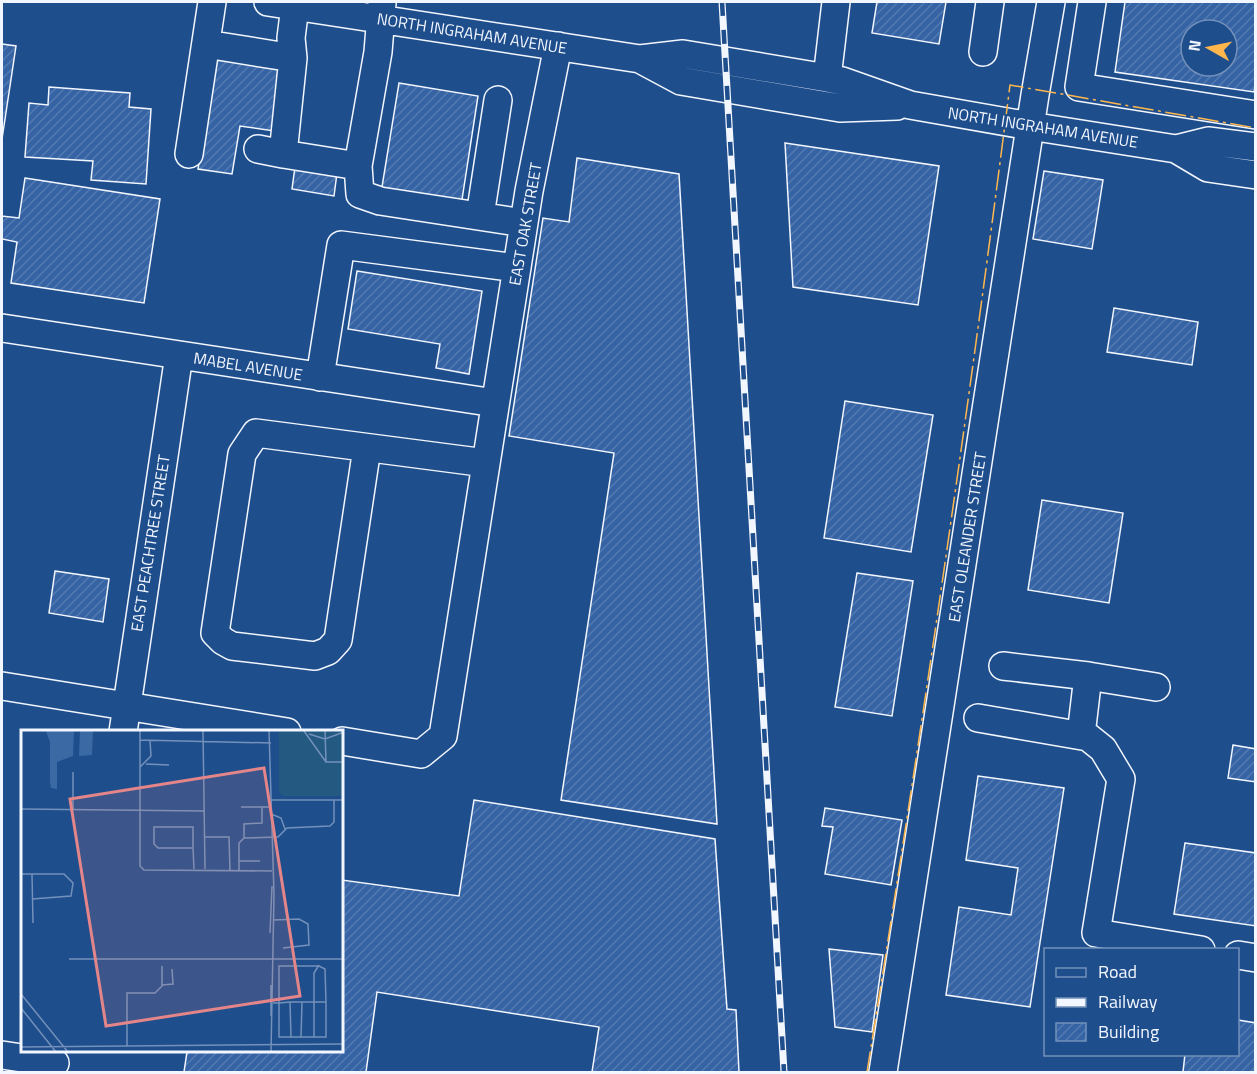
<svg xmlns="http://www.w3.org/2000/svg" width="1257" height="1074" font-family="'Titillium Web',sans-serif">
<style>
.building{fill:url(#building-hatch);stroke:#f2f6ff;stroke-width:1.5;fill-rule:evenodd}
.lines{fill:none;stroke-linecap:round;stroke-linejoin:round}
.minor-casing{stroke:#f2f6ff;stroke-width:30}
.minor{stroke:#1f4e8c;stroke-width:27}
.rail-casing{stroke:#f2f6ff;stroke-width:7}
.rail{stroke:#1f4e8c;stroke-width:4.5;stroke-dasharray:14;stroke-linecap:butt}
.power{stroke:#ffb74d;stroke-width:1.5;stroke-dasharray:21 4.5 3 4.5;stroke-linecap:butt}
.labels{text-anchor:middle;stroke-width:4.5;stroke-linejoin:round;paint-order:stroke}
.street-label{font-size:16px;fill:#f2f6ff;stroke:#1f4e8c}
.inset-road{fill:none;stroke:#7391ba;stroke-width:1.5}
.view{fill:#e38589;fill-opacity:0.15;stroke:#e38589;stroke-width:3}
.inset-edge{fill:none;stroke:#f2f6ff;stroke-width:3}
</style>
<defs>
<pattern id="building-hatch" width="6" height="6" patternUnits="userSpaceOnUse" patternTransform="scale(1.5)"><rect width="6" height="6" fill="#3563a3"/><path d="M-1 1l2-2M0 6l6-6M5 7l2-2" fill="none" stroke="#537ab1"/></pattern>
</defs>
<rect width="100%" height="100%" fill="#1f4e8c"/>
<!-- building -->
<path class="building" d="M877 2H946L939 44 872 33Z
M1125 2H1256V80L1254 92 1115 72ZM1191 30H1227V66H1191Z
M2 44 16 46 2 139Z
M216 54 284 65 274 131 240 126 232 174 198 169Z
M399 83 478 96 461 206 381 193Z
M49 87 130 93 129 107 151 109 146 184 91 180 93 161 25 157 29 103 48 105Z
M785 143 939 166 918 305 793 287Z
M577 158 679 174 717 824 561 800 614 453 509 436 543 218 569 222Z
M295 167 337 173 334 196 292 189Z
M1044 171 1103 180 1092 249 1033 239Z
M25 178 160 199 144 303 11 283 17 242 2 239V216L19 218Z
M357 271 482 291 469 374 436 368 440 344 348 329Z
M1114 308 1198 322 1192 365 1107 352Z
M845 401 933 415 911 552 824 538Z
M1042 500 1123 513 1109 603 1028 590Z
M55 571 109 579 103 622 49 613Z
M857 573 913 581 892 716 835 707Z
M1233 745 1256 749V782L1228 778Z
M978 776 1064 788 1030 1007 946 995 959 907 1011 915 1018 868 966 860Z
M474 800 715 839 727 1009 736 1010 739 1072H592L599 1027 377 992 366 1072H184L187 1052H342V880L459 896Z
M825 808 902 820 891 885 825 874 833 827 822 826Z
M1185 843 1256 853V926L1174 914Z
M829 949 883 955 872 1032 835 1027Z
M1238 1020 1256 1023V1072H1183L1185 1054H1238Z"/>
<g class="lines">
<!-- minor casing -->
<g class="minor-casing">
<path id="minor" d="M268 2 640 59 683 54 827 78 842 81 910 105 1030 126 1176 149 1208 168 1256 175
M1092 2 1079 87 1256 115
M206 44 293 58 283 154 358 166 378 52 382 3
M983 52 990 2
M293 58 291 38 295 6
M640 59 681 81 840 108 897 106
M827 78 836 2
M258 149 283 154
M1176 149 1208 141 1256 147
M189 154 212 2
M358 166 360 194 380 201 524 223
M480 216 498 100
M2 328 495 403
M320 377 341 245 517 268
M367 448 338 640 328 651 315 656 232 646 223 641 215 633 242 454 256 433 486 463
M1003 666 1088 676 1081 735
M1088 676 1156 687
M2 686 287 732
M978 718 1088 737 1103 749 1121 779 1096 933 1201 950
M123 732 179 355
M342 741 421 754 443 736 529 191 558 46
M1238 955 1256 958
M2 1055 55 1063
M883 1072 1035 95 1051 2"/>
</g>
<!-- minor -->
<use href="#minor" class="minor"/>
<!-- rail casing -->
<g class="rail-casing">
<path id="rail" d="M722 2 784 1072"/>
</g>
<!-- rail -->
<use href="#rail" class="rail"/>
<!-- power -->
<path class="power" d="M867 1072C920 744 968 415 1010 85L1256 128"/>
</g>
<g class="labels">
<!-- street labels -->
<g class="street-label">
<text transform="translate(472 33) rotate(9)" y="6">NORTH INGRAHAM AVENUE</text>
<text transform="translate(1043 127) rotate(9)" y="6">NORTH INGRAHAM AVENUE</text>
<text transform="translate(525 224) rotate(-80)" y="6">EAST OAK STREET</text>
<text transform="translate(248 366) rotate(9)" y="6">MABEL AVENUE</text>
<text transform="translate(967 537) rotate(-81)" y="6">EAST OLEANDER STREET</text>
<text transform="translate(150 543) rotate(-81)" y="6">EAST PEACHTREE STREET</text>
</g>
</g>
<!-- overview -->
<g transform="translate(21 730)">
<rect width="322" height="322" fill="#1f4e8c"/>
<path d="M258 1H322V66H262L258 62Z" fill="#245a82"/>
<path d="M25 1H53L52 26 36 32V59L30 58 29 53V12ZM59 1H72L71 25 58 26Z" fill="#3b69a3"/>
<path class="inset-road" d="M119 1V136L123 140 251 141M182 1 184 139M248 1 253 164 250 322M283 1 305 32H323M304 1 305 32M288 4 304 9 323 2M119 10 250 13M125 34 148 35M119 37 130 26 129 11M52 42V79M250 70H323M220 77H250M241 77V93L223 94V108L257 107 266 98 309 96 313 92V70M0 79 184 81M250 84 260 88 264 99M184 107H208L209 140M172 118H137L133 114V97H172V118L173 139M218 131H239M218 140V113L223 108M0 144H43L52 153 50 166 11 169M11 144 12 193M252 190 278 189 287 194 288 215 262 218M249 203 251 156M48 229H323M141 255 152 254 151 239M250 255V286M0 264 47 322M269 272 270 307M252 273H258L269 272H305L304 239 298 236H258V307H305V272M0 278 35 322M280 307 281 272M293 307V243L298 235M106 316V263H134L141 256V236M0 317 323 314"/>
<path class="view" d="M243 38 279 266 85 296 49 69Z"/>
<rect width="322" height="322" class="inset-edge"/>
</g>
<!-- border -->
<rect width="1257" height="1074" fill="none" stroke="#f2f6ff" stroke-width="6"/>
<!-- legend -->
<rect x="1044" y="948" width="195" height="108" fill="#1f4e8c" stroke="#7391ba" stroke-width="1.5"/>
<rect x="1056" y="968" width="30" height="9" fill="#1f4e8c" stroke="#7391ba" stroke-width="1.5"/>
<text x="1098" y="978" font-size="18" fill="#f2f6ff">Road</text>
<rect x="1056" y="998" width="30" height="9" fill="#f2f6ff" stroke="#7391ba" stroke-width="1.5"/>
<text x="1098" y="1008" font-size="18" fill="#f2f6ff">Railway</text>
<rect x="1056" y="1023" width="30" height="18" fill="url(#building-hatch)" stroke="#7391ba" stroke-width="1.5"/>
<text x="1098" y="1038" font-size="18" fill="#f2f6ff">Building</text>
<!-- north arrow -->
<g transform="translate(1209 48) rotate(279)"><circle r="28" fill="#1f4e8c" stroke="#7391ba" stroke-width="1.5"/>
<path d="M0-4.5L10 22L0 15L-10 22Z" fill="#ffb74d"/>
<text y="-9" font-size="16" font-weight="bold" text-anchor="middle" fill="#f2f6ff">N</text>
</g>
</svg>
